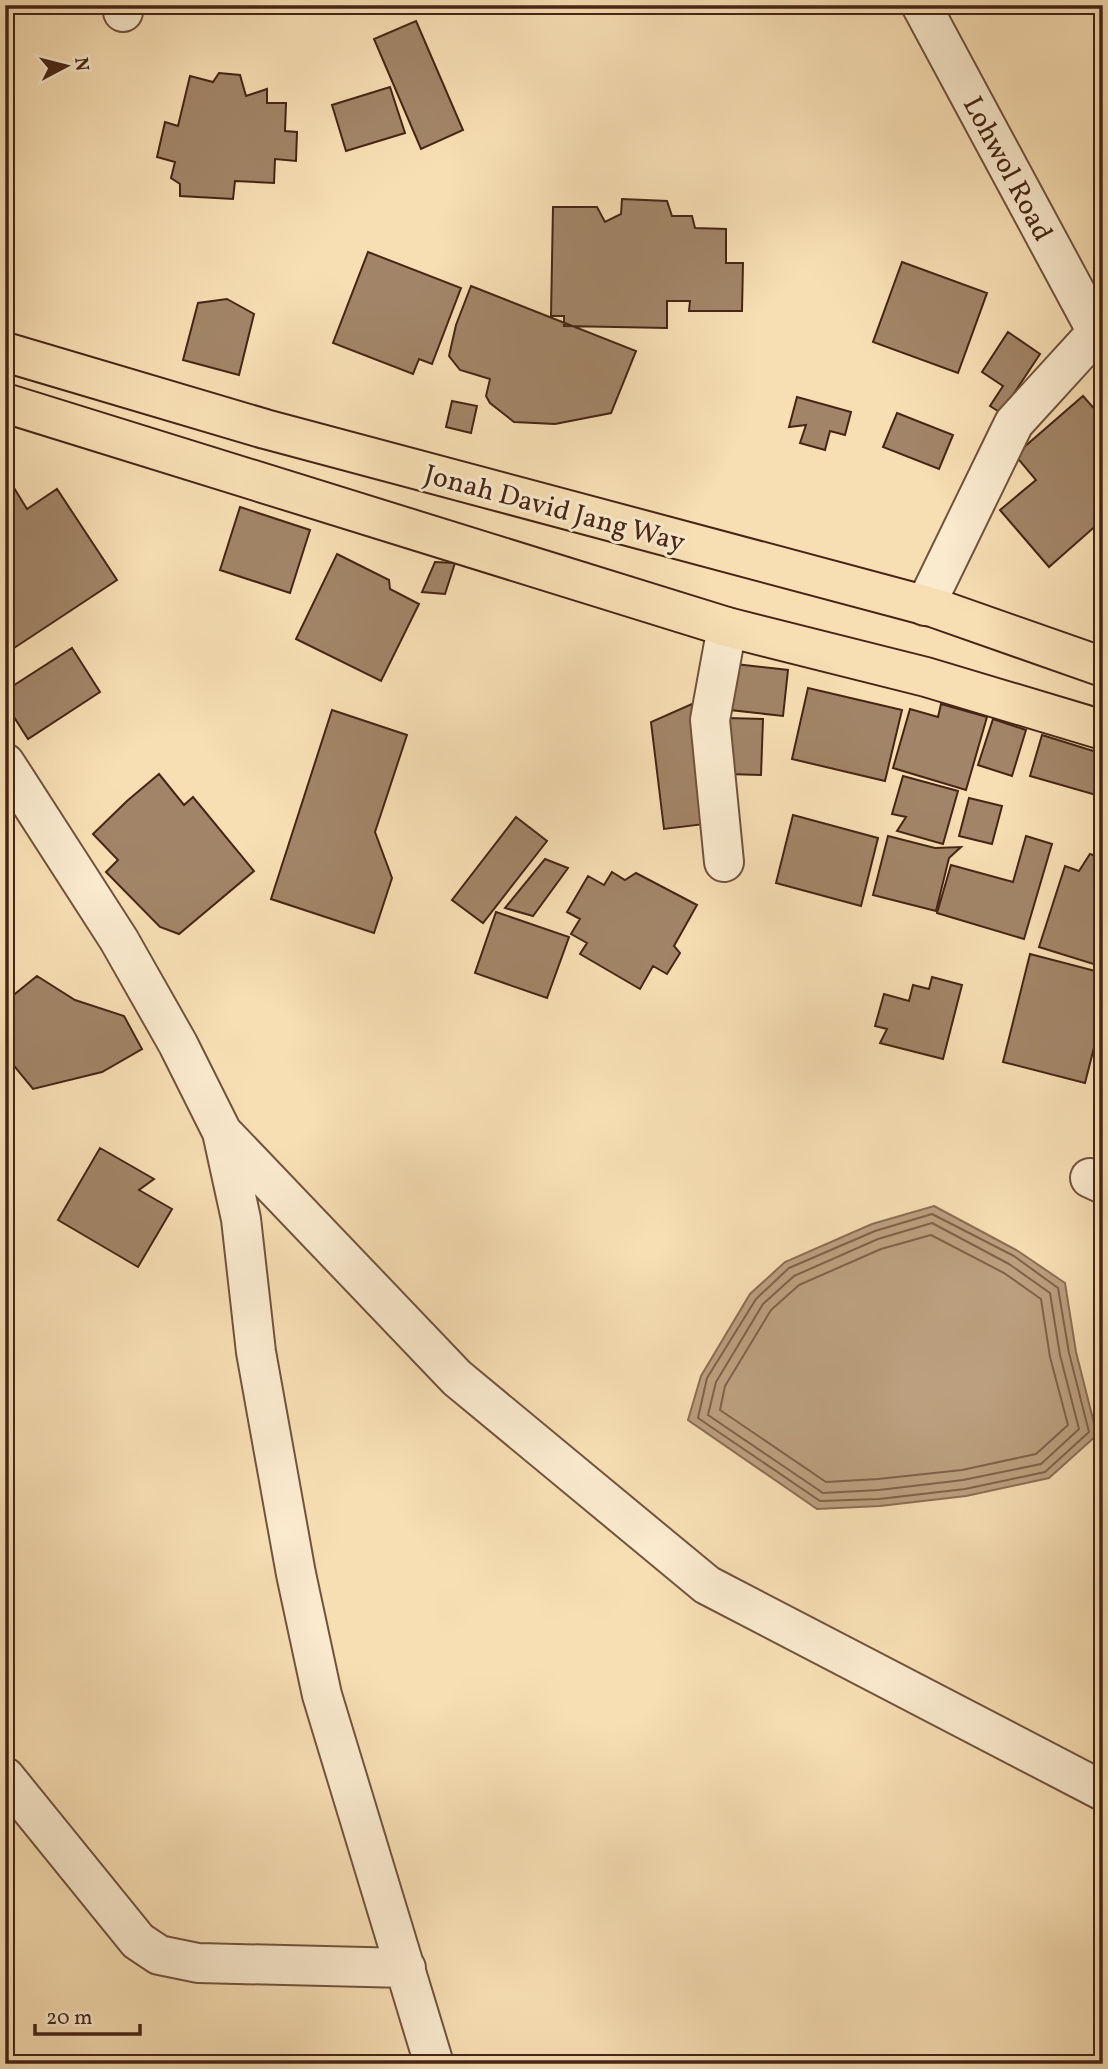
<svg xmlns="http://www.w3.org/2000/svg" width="1108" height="2069" font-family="Vollkorn,serif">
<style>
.water{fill:#bb9f7e;stroke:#8c6e54;stroke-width:2}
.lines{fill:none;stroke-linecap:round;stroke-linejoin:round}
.shore{stroke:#80624a;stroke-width:2}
.building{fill:#a28568;stroke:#462516;stroke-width:2}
.minor-casing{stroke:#72533d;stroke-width:42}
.major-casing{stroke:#462516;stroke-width:42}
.minor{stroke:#faeace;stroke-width:38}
.major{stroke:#f7deb3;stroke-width:38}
.labels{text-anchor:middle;stroke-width:6;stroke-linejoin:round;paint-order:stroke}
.street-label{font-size:28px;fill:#462516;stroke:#faeace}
</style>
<rect width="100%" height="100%" fill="#f7deb3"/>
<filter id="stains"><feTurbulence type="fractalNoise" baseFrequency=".00286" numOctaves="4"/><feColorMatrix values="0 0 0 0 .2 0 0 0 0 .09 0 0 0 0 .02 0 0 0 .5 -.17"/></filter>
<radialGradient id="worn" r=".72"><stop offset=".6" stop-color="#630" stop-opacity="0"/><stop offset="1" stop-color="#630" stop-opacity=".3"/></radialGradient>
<!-- water -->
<path class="water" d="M934 1206 1018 1251 1065 1283 1076 1352 1097 1435 1049 1478 966 1496 880 1506 817 1509 688 1420 701 1376 750 1294 785 1262 872 1224Z"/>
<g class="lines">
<!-- shore -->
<path class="shore" d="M932 1214 1014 1256 1058 1288 1069 1353 1089 1432 1045 1472 965 1489 879 1499 820 1501 698 1418 707 1378 756 1299 789 1268 875 1231Z
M932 1223 1009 1264 1050 1293 1060 1355 1079 1429 1041 1464 963 1480 879 1490 823 1493 708 1415 716 1382 763 1304 794 1276 878 1239Z
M931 1235 1004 1273 1041 1299 1050 1357 1068 1425 1036 1454 962 1470 878 1479 826 1482 720 1410 725 1386 771 1310 799 1285 881 1249Z"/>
</g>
<!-- building -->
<path class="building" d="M416 21 463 130 421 149 374 39Z
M219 73 240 75 246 96 267 89V103H286L285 131 297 132 296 161 275 159 274 183 235 181 233 199 180 196V184L171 178 175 162 157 157 165 122 178 126 190 76 213 82Z
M390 87 405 133 346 151 332 105Z
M622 199 667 201 672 216H692L695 228 726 229V263H743L742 311H689L690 301H667V328L564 326V316H551L553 207H597L605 222 621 214Z
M368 252 461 288 432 364 419 359 413 374 333 343Z
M902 262 987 293 958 373 873 342Z
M471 286 636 351 611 413 555 424 514 422 490 403 486 396 490 379 460 370 449 356 456 325Z
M227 299 254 314 239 375 183 360 198 303Z
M1008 332 1040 354 1001 413 990 406 1003 386 982 372Z
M1083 396 1097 412 1103 408V525L1100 522 1049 567 1000 510 1036 480 1015 455Z
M797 397 851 412 845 435 830 431 825 450 800 443 806 425 789 427Z
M452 401 477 406 471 433 446 427Z
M897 413 953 435 939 469 883 447Z
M11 483 27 509 57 489 117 580 5 654V487Z
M240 507 310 530 290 593 220 570Z
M337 554 389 580 390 589 419 604 381 681 296 639Z
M435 562 455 563 445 594 422 592Z
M72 648 100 692 28 739 5 703V691Z
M735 664 788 670 783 716 730 710Z
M808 688 902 710 885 781 792 759Z
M692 704 705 824 664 829 651 722Z
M941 704 987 717 966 790 893 768 910 709 938 717Z
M332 710 407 735 375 832 392 878 374 933 271 899Z
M728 718 763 719 761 775 727 774Z
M993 719 1026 730 1012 776 978 765Z
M1042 735 1103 754V797L1030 776Z
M159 774 184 805 193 797 254 871 179 934 160 927 106 872 118 860 93 834 127 801Z
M903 776 958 791 943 844 897 831 906 817 892 814Z
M969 798 1002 806 992 844 959 836Z
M793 815 878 838 861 906 776 883Z
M516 817 547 841 483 923 452 900Z
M888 836 935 848 961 847 949 858 936 911 873 895Z
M1026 836 1052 844 1024 939 937 913 951 865 1013 882Z
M1090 854 1103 858V967L1039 947 1065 866 1079 871Z
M545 859 568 868 533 916 505 908Z
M612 872 625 880 636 873 697 905 674 946 680 953 667 974 653 966 640 989 580 954 587 943 571 934 580 919 567 912 588 876 604 885Z
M496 912 569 937 547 998 475 973Z
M1030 954 1103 973V1012L1085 1083 1003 1062Z
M37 976 75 1000 124 1016 142 1049 102 1072 33 1089 5 1055V1002Z
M932 977 962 985 943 1059 880 1043 887 1029 875 1026 884 994 909 1001 913 985 929 989Z
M100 1148 154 1179 139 1190 172 1209 138 1267 58 1220Z"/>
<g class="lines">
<!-- minor casing -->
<g class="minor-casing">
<path id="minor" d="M123 5V12
M921 5 1097 332
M925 606 1014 423 1097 332 1103 328
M5 763 119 940 178 1044 222 1132 241 1219 256 1352 296 1574 322 1695 434 2064
M724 862 710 720 727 627
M222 1132 457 1378 707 1585 1103 1791
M1090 1178 1103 1184
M5 1777 138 1941 159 1955 198 1963 406 1968"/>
</g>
<!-- major casing -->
<g class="major-casing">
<path id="major" d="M5 352 265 429 935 608 1103 667
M5 403 727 627 926 677 1103 730"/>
</g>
<!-- minor -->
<use href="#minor" class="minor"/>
<!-- major -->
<use href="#major" class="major"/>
</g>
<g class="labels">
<!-- street labels -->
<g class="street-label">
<text transform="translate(1009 168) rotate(62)" y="10">Lohwol Road</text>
<text transform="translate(555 507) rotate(15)" y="10">Jonah David Jang Way</text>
</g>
</g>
<!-- margin -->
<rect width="1108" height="2069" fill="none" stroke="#f7deb3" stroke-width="28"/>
<rect x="7" y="7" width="1094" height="2055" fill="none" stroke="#462516" stroke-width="3.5"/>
<rect x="14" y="14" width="1080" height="2041" fill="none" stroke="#462516" stroke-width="2"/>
<!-- north arrow -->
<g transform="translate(66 66) rotate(83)" stroke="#faeace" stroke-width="5" paint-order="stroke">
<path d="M0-5L12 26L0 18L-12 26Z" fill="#462516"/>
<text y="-10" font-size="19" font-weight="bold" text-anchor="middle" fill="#462516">N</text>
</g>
<!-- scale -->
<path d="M35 2024v10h105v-10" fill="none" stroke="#462516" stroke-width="3.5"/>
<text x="46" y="2024" font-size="21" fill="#462516" stroke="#faeace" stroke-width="5" paint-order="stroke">20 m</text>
<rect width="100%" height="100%" filter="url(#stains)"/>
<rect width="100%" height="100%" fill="url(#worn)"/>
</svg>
